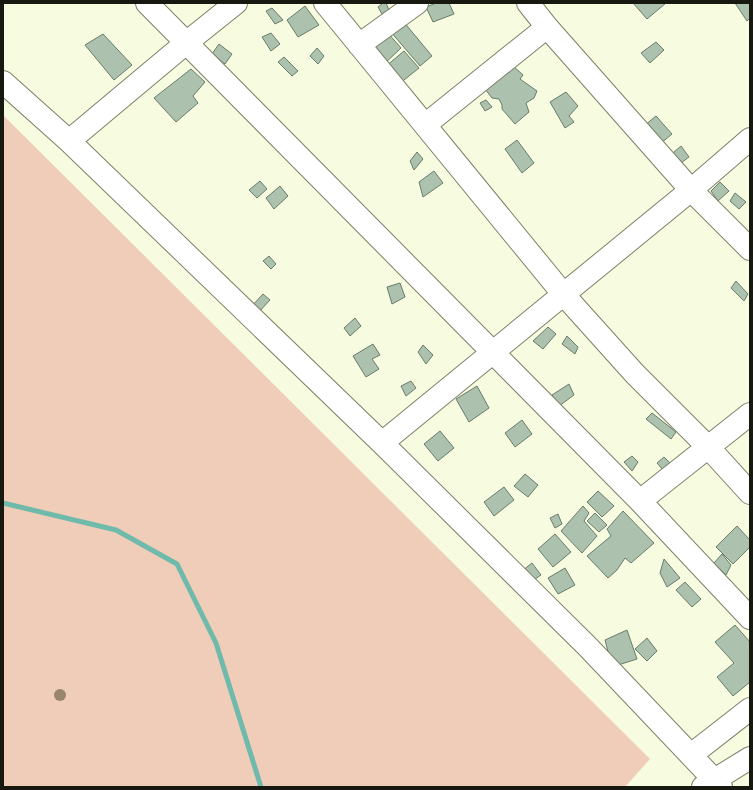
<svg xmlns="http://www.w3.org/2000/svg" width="753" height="790" font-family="Karla,sans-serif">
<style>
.green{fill:#f0cdb9}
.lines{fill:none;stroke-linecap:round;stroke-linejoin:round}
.stream{stroke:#6fbaab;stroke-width:5}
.building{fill:#acc2af;stroke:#687c6a}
.minor-casing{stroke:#7c8168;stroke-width:24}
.major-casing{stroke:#7c8168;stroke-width:24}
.minor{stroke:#fff;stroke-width:22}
.major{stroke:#fff;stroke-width:22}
.tree{fill:#97866c}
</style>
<rect width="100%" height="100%" fill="#f7fce1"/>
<!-- green -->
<path class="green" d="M3 115 650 759 625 787H3Z"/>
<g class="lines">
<!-- stream -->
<path class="stream" d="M3 503 116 530 177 564 216 643 261 787"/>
</g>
<!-- building -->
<path class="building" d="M383 3H386L389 10 382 14 378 7Z
M436 3H449L454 14 433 22 426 7Z
M633 3H666L647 19Z
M735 3H750V18L747 21Z
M305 6 319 25 298 37 287 20Z
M272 8 283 20 275 24 266 11Z
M403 21 432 56 420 66 390 31Z
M387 32 401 48 383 65 369 48Z
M271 33 280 44 271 51 262 37Z
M103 34 132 65 114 80 85 45Z
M656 42 664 50 650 63 641 53Z
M219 44 232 54 225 64 212 54Z
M317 48 324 56 318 64 310 56Z
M404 51 419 68 399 84 385 67Z
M284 57 298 71 292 76 278 62Z
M512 65 523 75 520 79 537 91 534 98 526 103 529 112 515 124 502 109V105L499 99 492 98 485 89Z
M191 69 205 82 193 96 198 103 176 122 154 98Z
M566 92 578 106 569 116 574 122 565 128 550 102Z
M486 100 492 107 485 111 480 103Z
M656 116 672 134 660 144 644 126Z
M517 140 534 163 522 173 505 149Z
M681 146 689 157 673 169 666 159Z
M417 152 423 159 414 170 410 161Z
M434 171 443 183 423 197 419 182Z
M260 181 267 189 257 198 249 190Z
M720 182 729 191 718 201 711 191Z
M280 186 288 196 274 209 266 198Z
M735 193 746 202 739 209 730 201Z
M269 256 276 264 271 269 263 261Z
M736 281 748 294 744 301 731 288Z
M400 283 405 297 392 304 387 287Z
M263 294 270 300 258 313 251 307Z
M355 318 361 326 350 336 344 328Z
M548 327 556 334 543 349 533 341Z
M567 336 578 347 575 354 562 344Z
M373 344 380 355 372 359 379 369 366 377 353 356Z
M423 345 433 355 426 364 418 352Z
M411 381 416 388 406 396 401 386Z
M569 384 574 395 559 406 552 395Z
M477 386 489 408 469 422 456 399Z
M652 413 676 432 671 439 646 419Z
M522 420 532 434 515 447 505 433Z
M440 431 454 448 438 461 424 444Z
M632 456 638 462 632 471 624 462Z
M664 457 670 463 663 470 657 463Z
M525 474 538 485 528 497 514 486Z
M504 487 514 500 494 516 484 502Z
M598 491 614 506 602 517 587 502Z
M583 506 589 513 584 521 597 536 582 553 561 531Z
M623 511 654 543 631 563 625 558 617 570 608 578 587 556 611 536 607 529Z
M595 513 607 525 599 532 587 521Z
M558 514 562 524 555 528 550 518Z
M737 526 750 540V547L733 564 716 547Z
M555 534 571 552 553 567 538 549Z
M722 554 731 565 726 575 714 563Z
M664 559 680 578 667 587 660 573Z
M532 563 541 575 531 582 522 571Z
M565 568 575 585 558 594 548 578Z
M685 582 701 599 692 607 676 590Z
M735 625 750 642V682L733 696 717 677 734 663 715 642Z
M627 630 637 659 612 667 605 640Z
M647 638 657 651 647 661 635 649Z"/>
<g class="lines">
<!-- minor casing -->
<g class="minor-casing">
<path id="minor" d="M147 3 640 501 750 618
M325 3 564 295 635 374 709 448 750 493
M528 3 547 27 691 190 750 249
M359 45 417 3
M3 82 69 141 382 443 588 647 721 787
M425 125 547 27
M69 141 186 43 236 3
M382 443 691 190 750 139
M640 501 750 414
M691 755 750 709"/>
</g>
<!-- major casing -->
<g class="major-casing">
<path id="major" d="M703 787 750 758"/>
</g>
<!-- minor -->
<use href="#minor" class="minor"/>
<!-- major -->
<use href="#major" class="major"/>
</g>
<!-- trees -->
<circle class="tree" cx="60" cy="695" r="6"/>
<!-- border -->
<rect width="753" height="790" fill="none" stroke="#17180f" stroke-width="8"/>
</svg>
